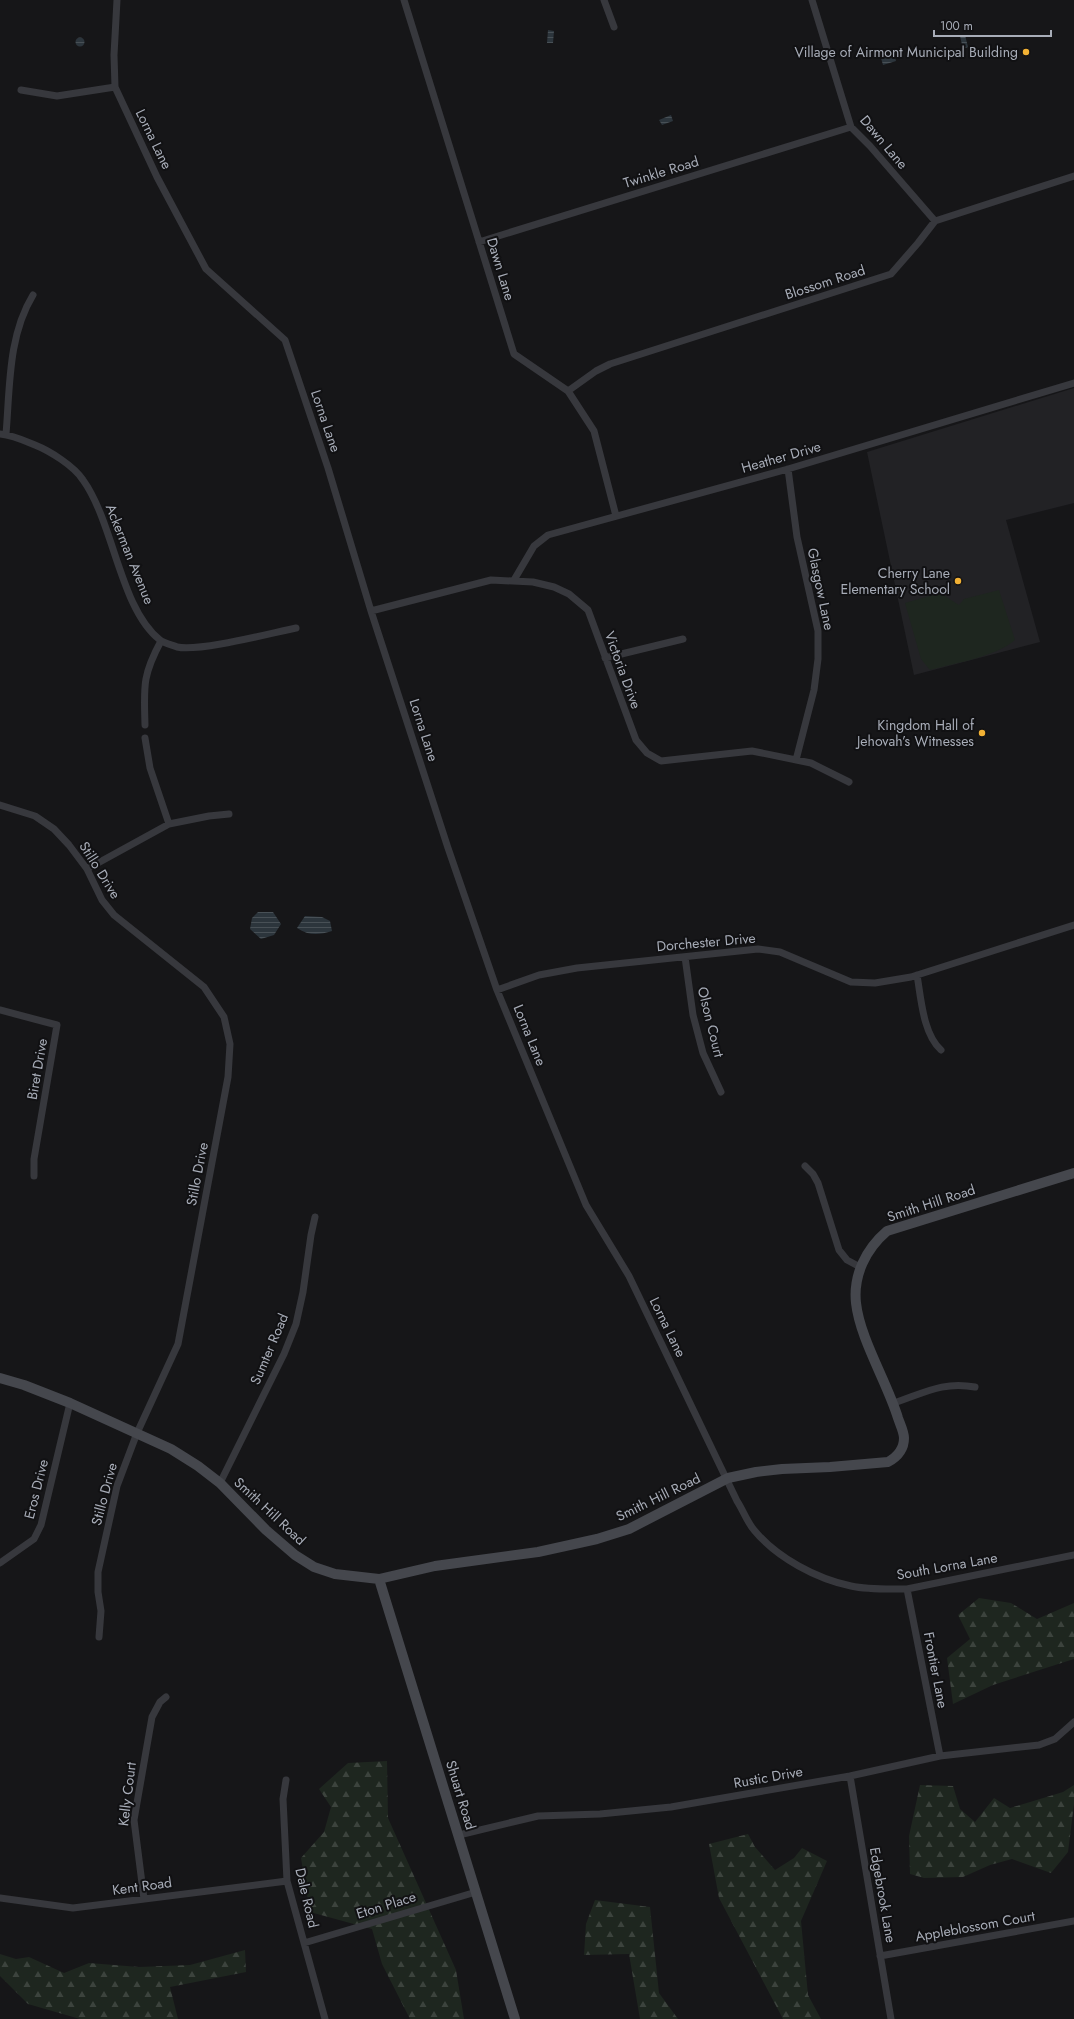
<svg xmlns="http://www.w3.org/2000/svg" width="1074" height="2019" font-family="Jost,sans-serif">
<style>
.built{fill:#222225}
.forest{fill:url(#forest-firs)}
.garden{fill:#1e261f}
.water{fill:url(#water-rules)}
.lines{fill:none;stroke-linecap:round;stroke-linejoin:round}
.street{stroke:#37383d;stroke-width:7}
.secondary{stroke:#45474d;stroke-width:10}
.poi-dot{fill:#f2b134;stroke:#111113;stroke-width:1.5}
.labels{text-anchor:middle;stroke-width:4;stroke-linejoin:round;paint-order:stroke}
.poi-label{font-size:14px;fill:#a8adb8;stroke:#111113;text-anchor:end}
.street-label{font-size:14px;fill:#a8adb8;stroke:#111113}
</style>
<defs>
<pattern id="forest-firs" width="22" height="20" patternUnits="userSpaceOnUse"><rect width="22" height="20" fill="#1e261f"/><path d="M5 1l3.5 6h-7zM16 11l3.5 6h-7z" fill="#3c433d"/></pattern>
<pattern id="water-rules" width="6" height="5" patternUnits="userSpaceOnUse"><rect width="6" height="5" fill="#2c353c"/><path d="M0 2.5h6" fill="none" stroke="#485056"/></pattern>
</defs>
<rect width="100%" height="100%" fill="#161618"/>
<!-- built -->
<path class="built" d="M1074 388V503L1006 520 1040 642 914 675 867 452Z"/>
<!-- forest -->
<path class="forest" d="M979 1598 1011 1603 1037 1619 1074 1603V1659L993 1685 953 1704 947 1658 970 1639 958 1615Z
M387 1761 388 1818 456 1970 464 2019H410L382 1964 372 1929 310 1912 301 1858 324 1832 331 1807 319 1789 348 1763Z
M920 1785 953 1786 960 1809 975 1822 994 1798 1010 1808 1063 1792 1074 1785V1804L1068 1852 1051 1873 1012 1859 990 1865 963 1877 924 1878 910 1874 909 1836Z
M748 1834 755 1847 775 1870 794 1858 802 1848 827 1861 801 1921 808 1995 821 2019H783L719 1898 709 1844Z
M595 1900 650 1907 659 1993 678 2019H640L629 1954 584 1955 586 1924Z
M245 1950 246 1972 170 1987 178 2019H80L28 2004 0 1976V1954L16 1959 29 1957 64 1973 89 1963 139 1967 190 1965Z"/>
<!-- garden -->
<path class="garden" d="M999 590 1015 640C995 657 955 663 930 670L921 659 905 603 940 593 959 605 964 599Z"/>
<!-- water -->
<path class="water" d="M548 30 554 31 553 43H547Z
M965 35 968 47 963 49 960 36Z
M75.5 42a4.5 4.5 0 1 1 9 0a4.5 4.5 0 1 1-9 0Z
M894 54 896 61 883 65 881 58Z
M671 115 673 121 662 125 659 120Z
M258 912H273L281 924 274 935 261 939 250 929 252 918Z
M305 916 322 917 330 921 332 931C319 935 309 936 297 928Z"/>
<g class="lines">
<!-- street -->
<path class="street" d="M117 0 114 55 115 87 157 177 206 269 285 340 328 468 371 611 448 848 497 990 586 1205 629 1276 737 1501C743 1510 747 1522 754 1530 777 1558 817 1579 851 1586 869 1590 889 1589 907 1589L1074 1555
M404 0 514 354 568 391 594 431 616 516
M604 0 614 27
M812 0 851 127 870 146 935 221
M21 90 57 96 115 87
M479 242 851 127
M568 391 596 371 610 364 891 274 918 243 935 221 1074 176
M0 434C12 435 23 440 35 445 50 451 74 466 83 480 114 523 120 609 160 640 164 643 172 645 177 647 199 652 271 633 296 628
M6 434C10 387 8 336 33 295
M788 469 797 537 818 631V659L814 690 796 760
M514 580 534 546 548 535 788 469 1074 383
M371 611 491 580 533 582 554 587 569 594 588 610 636 740 647 753 661 761 752 751 811 763 849 782
M605 658 683 639
M145 725C144 687 142 676 161 641
M145 738 150 768 169 824
M0 805 35 816 54 829 69 845 87 869 102 900 114 915 204 987 224 1017 230 1044 228 1077 178 1344 137 1433 117 1486 98 1572V1592L101 1611 99 1637
M87 869 169 824 209 816 229 814
M685 957 693 1015 703 1053 721 1092
M917 975C921 998 923 1034 941 1050
M497 990 539 975 577 968 758 949 780 952 851 982 875 983 911 977 1074 925
M0 1010 57 1025 34 1159V1176
M805 1166 813 1174 818 1183 839 1250 847 1260 860 1267
M894 1403C924 1393 943 1381 975 1387
M220 1483 284 1354 296 1324 303 1292 311 1235 315 1217
M0 1563 34 1539 41 1525 70 1403
M907 1589 940 1756
M850 1776 891 2019
M286 1780 283 1799 287 1881 325 2019
M459 1835 538 1816 600 1814 671 1807 850 1776 940 1756 1039 1745 1055 1739 1074 1722
M0 1898 73 1908 287 1881
M144 1899 134 1820 152 1717 160 1702 166 1697
M304 1943 476 1892
M880 1956 1074 1921"/>
<!-- secondary -->
<path class="secondary" d="M0 1378 24 1385 70 1403 171 1449 198 1466 220 1483 266 1530 295 1555 314 1567 335 1574 379 1579 435 1566 538 1552 597 1539 629 1529 728 1478 756 1472 782 1469 830 1467 888 1462C897 1457 904 1449 904 1438 904 1432 900 1424 898 1418 887 1382 860 1339 856 1303 853 1275 866 1249 887 1231L1074 1173
M379 1579 515 2019"/>
</g>
<!-- markers -->
<g class="poi-dot">
<circle cx="1026" cy="52" r="4"/>
<circle cx="958" cy="581" r="4"/>
<circle cx="982" cy="733" r="4"/>
</g>
<g class="labels">
<!-- poi labels -->
<g class="poi-label">
<text x="1018" y="57">Village of Airmont Municipal Building</text>
<text x="950" y="578">Cherry Lane<tspan x="950" dy="16">Elementary School</tspan></text>
<text x="974" y="730">Kingdom Hall of<tspan x="974" dy="16">Jehovah’s Witnesses</tspan></text>
</g>
<!-- street labels -->
<g class="street-label">
<text transform="translate(154 139) rotate(64)" y="5">Lorna Lane</text>
<text transform="translate(884 142) rotate(50)" y="5">Dawn Lane</text>
<text transform="translate(661 172) rotate(-17)" y="5">Twinkle Road</text>
<text transform="translate(501 269) rotate(73)" y="5">Dawn Lane</text>
<text transform="translate(825 282) rotate(-18)" y="5">Blossom Road</text>
<text transform="translate(326 421) rotate(71)" y="5">Lorna Lane</text>
<text transform="translate(781 457) rotate(-16)" y="5">Heather Drive</text>
<text transform="translate(130 554) rotate(68)" y="5">Ackerman Avenue</text>
<text transform="translate(821 589) rotate(78)" y="5">Glasgow Lane</text>
<text transform="translate(623 670) rotate(70)" y="5">Victoria Drive</text>
<text transform="translate(424 730) rotate(72)" y="5">Lorna Lane</text>
<text transform="translate(100 870) rotate(58)" y="5">Stillo Drive</text>
<text transform="translate(706 942) rotate(-5)" y="5">Dorchester Drive</text>
<text transform="translate(711 1022) rotate(76)" y="5">Olson Court</text>
<text transform="translate(530 1035) rotate(68)" y="5">Lorna Lane</text>
<text transform="translate(37 1069) rotate(-80)" y="5">Biret Drive</text>
<text transform="translate(197 1174) rotate(-79)" y="5">Stillo Drive</text>
<text transform="translate(931 1203) rotate(-18)" y="5">Smith Hill Road</text>
<text transform="translate(668 1327) rotate(64)" y="5">Lorna Lane</text>
<text transform="translate(269 1349) rotate(-67)" y="5">Sumter Road</text>
<text transform="translate(36 1489) rotate(-76)" y="5">Eros Drive</text>
<text transform="translate(104 1494) rotate(-75)" y="5">Stillo Drive</text>
<text transform="translate(658 1497) rotate(-26)" y="5">Smith Hill Road</text>
<text transform="translate(270 1511) rotate(43)" y="5">Smith Hill Road</text>
<text transform="translate(947 1566) rotate(-10)" y="5">South Lorna Lane</text>
<text transform="translate(936 1670) rotate(79)" y="5">Frontier Lane</text>
<text transform="translate(768 1777) rotate(-10)" y="5">Rustic Drive</text>
<text transform="translate(127 1794) rotate(-83)" y="5">Kelly Court</text>
<text transform="translate(461 1795) rotate(73)" y="5">Shuart Road</text>
<text transform="translate(142 1886) rotate(-8)" y="5">Kent Road</text>
<text transform="translate(883 1895) rotate(80)" y="5">Edgebrook Lane</text>
<text transform="translate(307 1898) rotate(77)" y="5">Dale Road</text>
<text transform="translate(386 1905) rotate(-17)" y="5">Eton Place</text>
<text transform="translate(975 1926) rotate(-10)" y="5">Appleblossom Court</text>
</g>
</g>
<!-- scale -->
<path d="M934 30v6h117v-6" fill="none" stroke="#a8adb8" stroke-width="2"/>
<text x="940" y="30" font-size="12" fill="#a8adb8" stroke="#111113" stroke-width="3" paint-order="stroke">100 m</text>
</svg>
